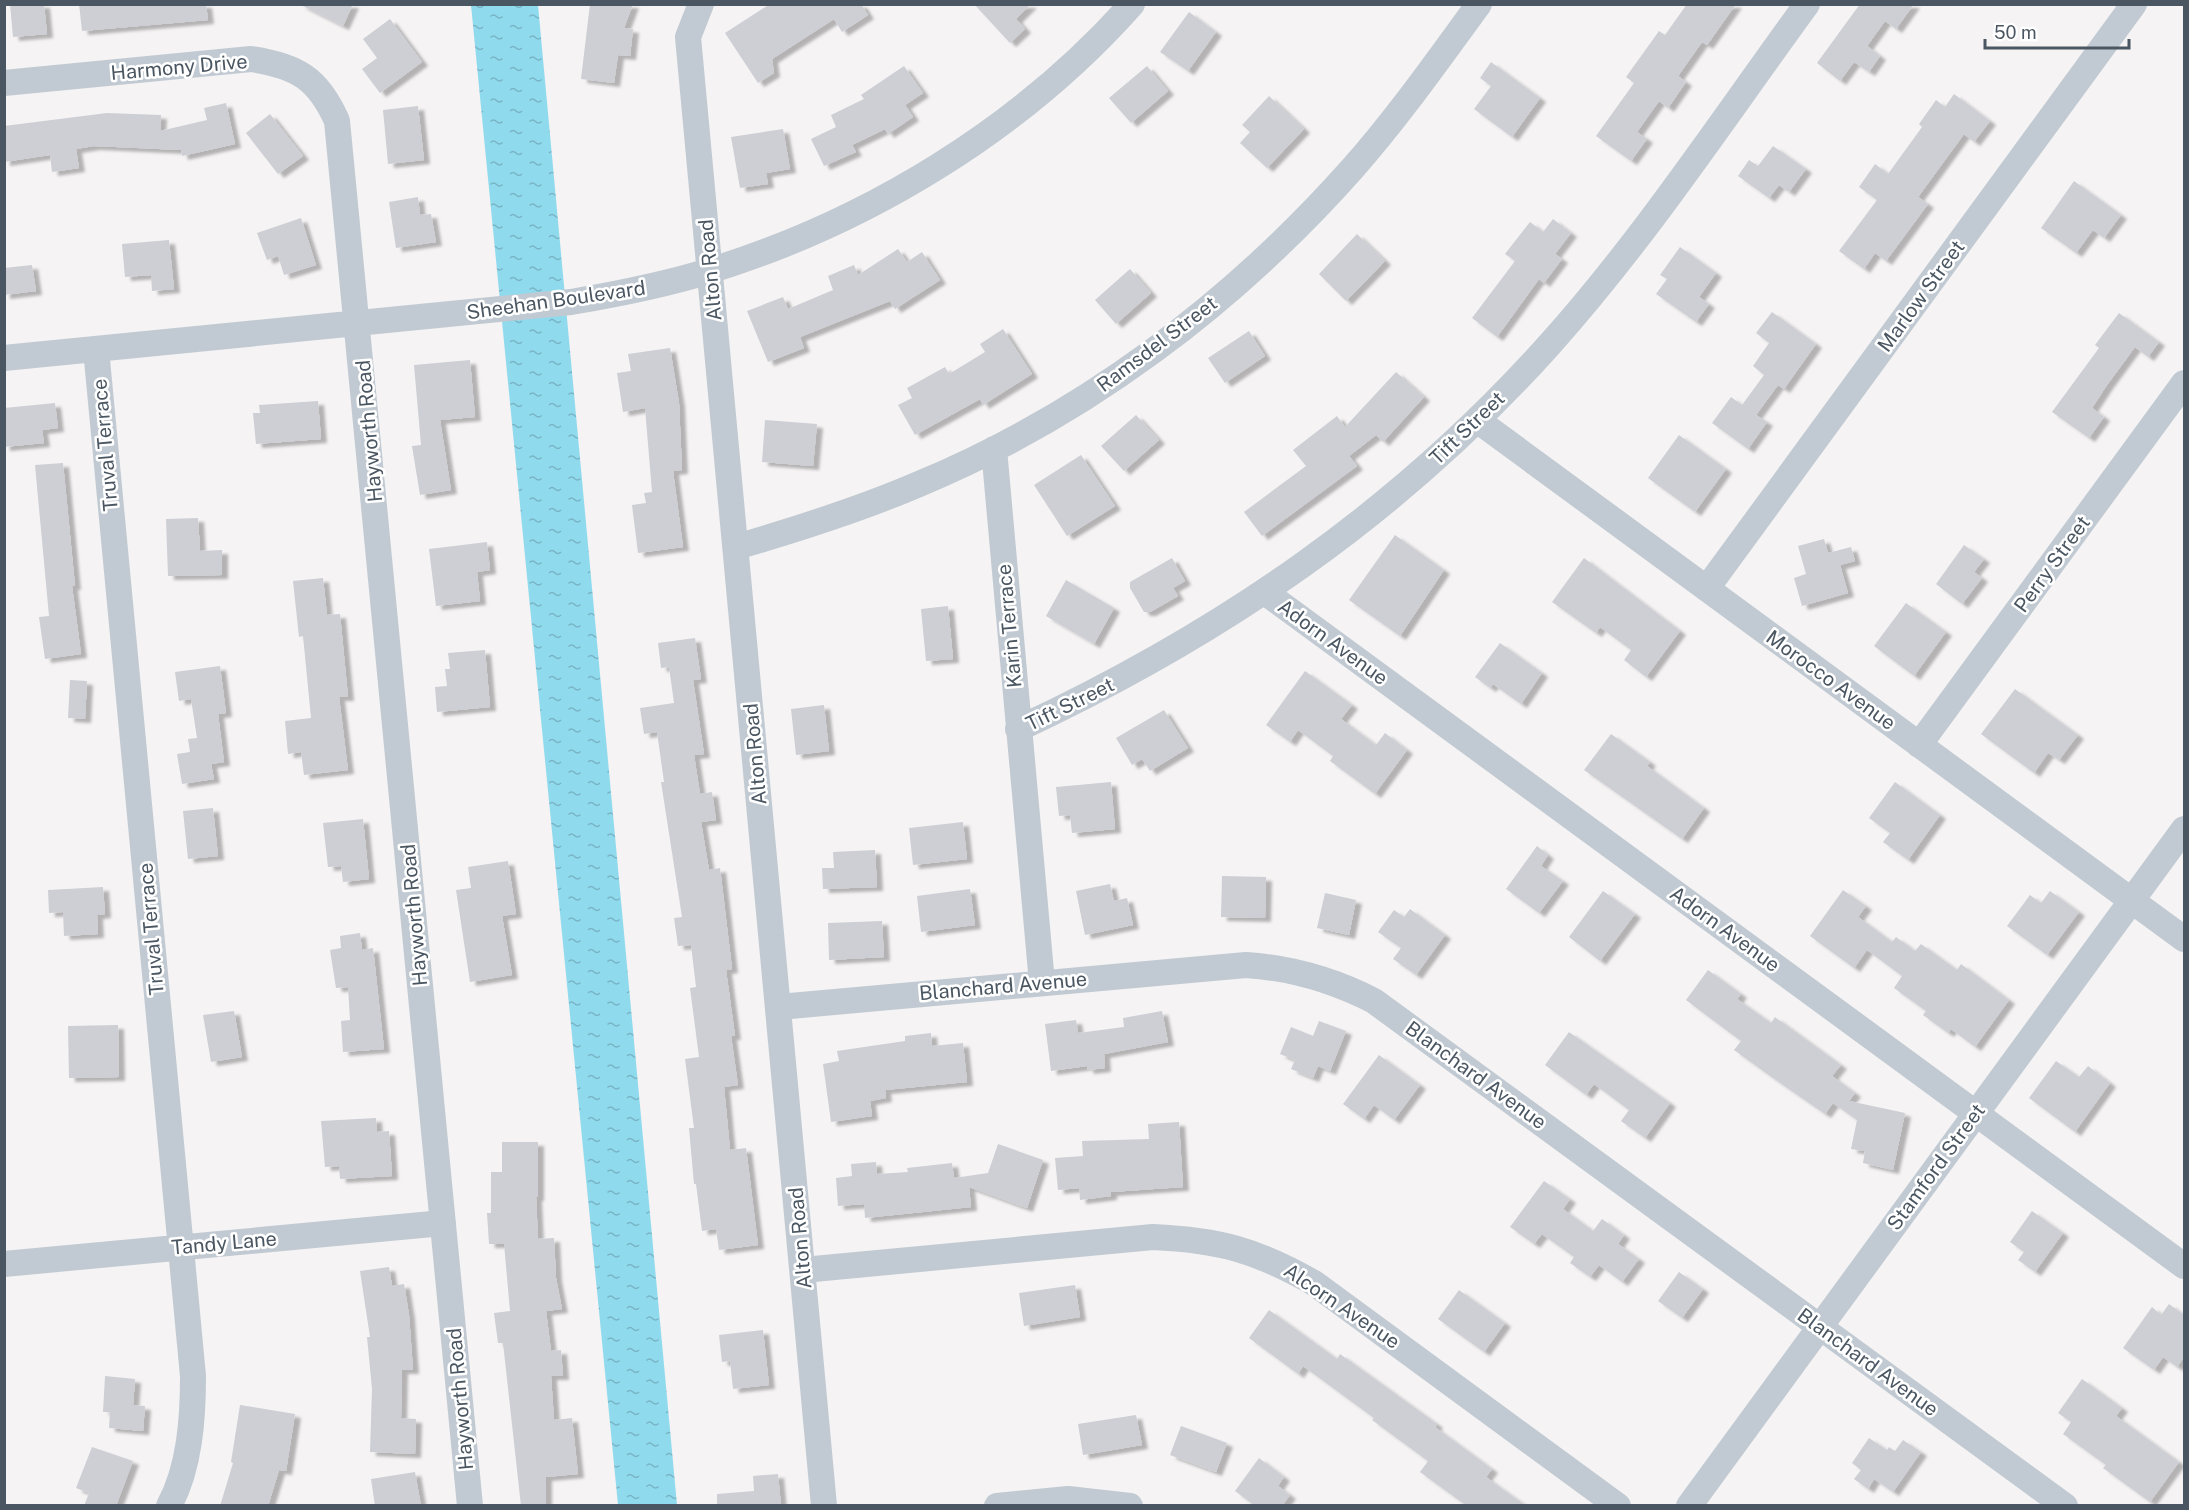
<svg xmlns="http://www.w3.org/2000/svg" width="2189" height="1510" font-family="'Public Sans',sans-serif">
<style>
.water{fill:url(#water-ripples)}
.building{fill:#cdcfd5;filter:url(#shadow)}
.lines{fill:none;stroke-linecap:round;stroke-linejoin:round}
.minor{stroke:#c1cad2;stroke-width:26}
.labels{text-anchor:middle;stroke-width:5;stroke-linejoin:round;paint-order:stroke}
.street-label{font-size:20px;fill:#4a5661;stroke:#fff}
</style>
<defs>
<pattern id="water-ripples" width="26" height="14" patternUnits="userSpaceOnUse" patternTransform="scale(1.5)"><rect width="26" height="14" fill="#90daee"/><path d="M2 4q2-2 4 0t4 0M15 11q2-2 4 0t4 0" fill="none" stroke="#78b4c4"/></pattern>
<filter id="shadow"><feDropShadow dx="6" dy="4" stdDeviation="1.5" flood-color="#0004"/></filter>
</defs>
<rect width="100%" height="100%" fill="#f5f3f3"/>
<!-- water -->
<path class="water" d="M471 5H538L677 1505H618Z"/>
<!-- building -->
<path class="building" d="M10 4H44L47 34 13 37Z
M79 4H206L208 20 82 31Z
M299 4H353L343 26Z
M590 4H633L624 28 633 29 630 56 618 55 614 83 581 79Z
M770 4H861L868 15 842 32 834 19 772 59 774 73 758 83 725 33Z
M974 4H1031L1016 19 1025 29 1010 43Z
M1687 4H1736L1707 45 1702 42 1678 76 1686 82 1668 108 1659 101 1637 132 1647 139 1631 161 1596 136 1634 83 1626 77 1659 31 1665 35Z
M1860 4H1914L1896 29 1885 21 1867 46 1880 56 1869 72 1854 62 1840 81 1817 63Z
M1189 12 1216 32 1188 71 1160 52Z
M390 19 422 62 380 93 362 69 377 58 363 39Z
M1491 62 1540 98 1512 137 1474 109 1491 86 1480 78Z
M904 66 923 93 905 105 913 117 888 134 885 129 852 145 856 152 824 166 811 139 836 127 831 115 864 99 861 95Z
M1147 66 1168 91 1131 123 1109 98Z
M1954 94 1990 121 1974 142 1964 134 1918 197 1928 204 1886 261 1875 253 1864 269 1839 251 1877 200 1859 187 1875 164 1888 174 1922 127 1919 124 1936 100 1945 107Z
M1269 96 1304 129 1267 168 1240 143 1250 132 1242 125Z
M226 103 235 144 182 156 181 150 94 146 76 149 79 168 52 172 50 155 4 162V126L107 113 161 115 160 131 207 120 204 108Z
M418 106 424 160 388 164 383 110Z
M270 114 303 156 278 174 246 133Z
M783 129 790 169 766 173 768 184 740 188 731 137Z
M1773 146 1806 169 1789 192 1779 185 1769 198 1738 176 1749 160 1758 166Z
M2074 181 2121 215 2104 238 2093 230 2076 253 2041 228Z
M418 197 420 215 431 214 436 242 396 248 389 202Z
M301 218 316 265 284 275 278 256 267 260 257 233Z
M1553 219 1571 233 1555 254 1562 259 1544 283 1539 279 1497 337 1472 318 1515 261 1505 254 1530 222 1543 232Z
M1357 234 1385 261 1346 301 1319 274Z
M169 240 174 289 152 291 151 275 125 277 122 244Z
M1680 247 1716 273 1699 297 1709 304 1696 322 1656 294 1667 279 1660 275Z
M898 249 907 262 922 252 940 280 895 309 890 301 800 337 804 348 768 362 747 311 783 297 788 309 833 290 828 276 854 265 858 275Z
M32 265 36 291 4 295V268Z
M1130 269 1151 293 1116 324 1095 300Z
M1772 312 1816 344 1784 389 1778 385 1756 415 1767 422 1748 449 1712 423 1731 397 1742 405 1764 375 1753 366 1769 343 1756 333Z
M2119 313 2159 342 2148 357 2135 347 2107 385 2092 408 2104 417 2089 438 2052 412 2099 348 2095 345Z
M1003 329 1032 374 983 405 980 399 915 435 898 405 912 398 907 388 945 367 949 374 985 352 980 344Z
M1249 331 1265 356 1225 383 1208 358Z
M670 348 679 403 682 470 673 471 683 547 638 553 632 505 646 503 644 493 652 492 645 408 623 412 617 373 631 371 628 354Z
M470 360 475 417 440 420 451 490 420 495 412 446 421 445 414 365Z
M1396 372 1424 397 1383 442 1376 435 1349 456 1357 466 1262 536 1244 512 1306 466 1293 450 1337 416 1345 427Z
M318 401 321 439 256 444 253 413H260L259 405Z
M55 403 58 428 42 430 44 443 4 447V408Z
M1136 415 1159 440 1124 471 1101 446Z
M765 420 817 424 813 466 762 462Z
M1679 435 1726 469 1695 512 1648 478Z
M1081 455 1115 506 1067 536 1034 485Z
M63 463 75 586H72L81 654 45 659 39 617 49 616 35 465Z
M198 518 200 551 222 550V575L168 576 166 519Z
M1395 535 1444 570 1400 636 1349 600Z
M1824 539 1828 553 1851 547 1855 561 1840 565 1848 593 1802 606 1794 578 1806 574 1798 546Z
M487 542 490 570 477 572 480 601 436 606 429 549Z
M1964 545 1984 559 1974 572 1982 578 1962 604 1936 584Z
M1172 558 1185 581 1173 588 1178 596 1150 612H1144L1130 588V582Z
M1584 558 1680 631 1646 677 1624 660 1631 650 1600 627 1596 633 1552 602Z
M323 578 327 615 340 614 348 697H339L348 770 304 775 301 752 288 754 285 721 311 718 303 636 299 637 293 581Z
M1066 580 1114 608 1094 644 1046 616Z
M1906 603 1946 632 1914 676 1874 646Z
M948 606 953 659 926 661 921 609Z
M695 638 701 679 693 680 704 754 694 755 700 794 712 792 716 820 701 822 709 870 720 868 732 969 726 970 735 1036H731L738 1085 724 1087 730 1150 746 1148 758 1245 719 1250 716 1229 702 1231 696 1184H694L689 1128H694L685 1059 699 1057 690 988 696 987 691 945 678 946 674 918 682 917 661 782H664L657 732 644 734 640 708 674 703 669 667 661 668 658 643Z
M1500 643 1542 673 1521 704 1493 684 1490 688 1475 677Z
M485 650 490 707 437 712 435 687 447 686 445 669H450L448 653Z
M220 666 226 713 218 714 224 762 211 764 214 779 182 784 177 754 190 752 188 739 197 738 191 699 179 701 175 672Z
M1305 671 1352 705 1341 719 1376 745 1385 733 1407 750 1375 794 1330 761 1333 756 1298 730 1290 742 1266 725Z
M70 680 87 681 85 719 68 718Z
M2015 689 2078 735 2059 760 2048 753 2034 773 1981 734Z
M824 705 829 751 796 755 791 709Z
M1164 710 1188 748 1150 771 1142 759 1132 765 1116 738Z
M1611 734 1650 762 1647 766 1704 808 1682 839 1584 770Z
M1111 782 1115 829 1072 833 1070 815 1059 816 1056 787Z
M1895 782 1940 815 1908 860 1883 842 1890 833 1869 818Z
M213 808 218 856 188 859 183 811Z
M363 819 369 879 343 882 341 866 328 867 323 823Z
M963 822 967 859 913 865 909 828Z
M1537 846 1548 855 1541 866 1563 881 1539 913 1506 889Z
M875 850 877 887 823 889 822 868H834L833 852Z
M508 861 516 914 502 916 512 975 470 982 456 890 471 888 468 867Z
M1222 876 1266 877 1265 918 1221 917Z
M1110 884 1114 901 1127 898 1133 925 1085 935 1076 891Z
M103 887 105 914 97 915 98 934 64 936 63 912 49 913 48 890Z
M970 889 975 925 921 932 917 896Z
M1843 890 1866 906 1858 917 1892 942 1896 937 1915 951 1921 944 1957 970 1961 964 2009 1000 1975 1047 1951 1029 1948 1033 1923 1015 1926 1011 1894 988 1902 976 1867 950 1854 968 1810 936Z
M1603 891 1635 914 1600 961 1569 937Z
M2050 891 2079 912 2047 955 2007 926 2030 895 2041 903Z
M1325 893 1356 900 1349 935 1317 928Z
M1410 909 1445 935 1416 975 1393 959 1401 948 1378 932 1394 910 1404 917Z
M882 921 884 957 829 960 828 923Z
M360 933 362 950 373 948 384 1049 343 1052 341 1021 350 1020 348 987 336 988 330 950 341 948 340 936Z
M1708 970 1741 994 1737 999 1771 1023 1775 1017 1841 1065 1832 1076 1855 1093 1849 1101 1905 1113 1893 1170 1863 1163 1865 1151 1851 1149 1857 1120 1833 1103 1825 1114 1773 1078 1734 1050 1741 1041 1686 1000Z
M234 1011 242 1057 211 1062 203 1015Z
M1162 1011 1168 1042 1104 1054 1105 1068 1088 1070 1087 1066 1051 1071 1045 1024 1076 1020 1078 1033 1124 1027 1123 1018Z
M1319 1021 1346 1031 1330 1071 1318 1066 1313 1078 1291 1069 1295 1060 1280 1054 1291 1027 1313 1036Z
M118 1025 119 1077 69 1078 68 1026Z
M1569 1032 1670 1103 1645 1138 1621 1121 1629 1110 1594 1084 1586 1095 1545 1065Z
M931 1033 932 1046 963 1043 967 1082 885 1090 886 1098 870 1101 872 1116 831 1122 823 1064 839 1061 837 1051 905 1041V1036Z
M1379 1055 1420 1085 1394 1120 1374 1105 1364 1119 1343 1104Z
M2056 1061 2079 1077 2088 1066 2110 1083 2075 1132 2029 1098Z
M376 1118 377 1132 389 1131 392 1176 340 1179 339 1166 325 1167 321 1121Z
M1179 1122 1183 1187 1111 1192V1196L1080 1200 1079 1188 1058 1190 1055 1158 1083 1156 1082 1141 1149 1139 1148 1124Z
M502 1142H538V1197H536L538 1239 554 1238 556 1278 562 1309 546 1311 551 1351 561 1350 563 1376H551L554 1420 572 1418 578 1474 546 1477V1506H521L503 1343H498L494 1313 510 1311 504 1244H489L487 1213H491V1172H502Z
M998 1144 1043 1160 1027 1208 969 1187 971 1207 865 1218 864 1204 838 1206 836 1178 852 1176 851 1164 876 1162 877 1174 908 1172 907 1168 952 1163 954 1178 988 1173Z
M1544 1181 1570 1199 1563 1209 1593 1231 1602 1219 1624 1235 1618 1244 1639 1259 1622 1282 1599 1265 1590 1277 1570 1263 1574 1257 1542 1234 1534 1244 1510 1227Z
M2032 1211 2063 1233 2035 1272 2018 1260 2024 1252 2010 1242Z
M389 1267 392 1286 404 1284 409 1315 413 1370H402L401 1418 416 1419 415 1454 370 1452 372 1389 367 1337H370L360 1271Z
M1679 1272 1703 1289 1682 1318 1658 1301Z
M1075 1285 1080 1317 1024 1326 1019 1293Z
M1459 1290 1505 1323 1484 1352 1438 1319Z
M2169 1304 2184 1315V1357L2177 1367 2163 1357 2154 1370 2123 1348 2152 1307 2161 1315Z
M1269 1310 1337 1359 1340 1354 1437 1424 1435 1427 1492 1469 1486 1477 1526 1506H1467L1420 1472 1428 1461 1372 1420 1374 1418 1303 1366 1298 1374 1249 1338Z
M763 1330 769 1385 733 1389 730 1361 722 1362 719 1335Z
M105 1376 135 1379 133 1405 145 1406 143 1431 109 1428 110 1412H103Z
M2082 1379 2122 1408 2116 1416 2179 1462 2150 1502 2103 1468 2106 1465 2063 1434 2071 1422 2058 1413Z
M240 1405 295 1414 286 1471 279 1470 268 1506H220L233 1463 231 1462Z
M1136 1415 1142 1445 1083 1455 1078 1424Z
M1181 1426 1227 1443 1216 1472 1170 1455Z
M1869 1438 1887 1450 1889 1447 1895 1451 1903 1440 1921 1452 1893 1492 1874 1479 1868 1489 1854 1479 1861 1470 1852 1463Z
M92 1447 133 1461 116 1506H84L89 1493 76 1488Z
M1259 1458 1284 1477 1278 1486 1290 1495 1282 1506H1255L1235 1491Z
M415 1472 421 1506H375L371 1479Z
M778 1474 781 1506H717V1494L754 1491 753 1476Z"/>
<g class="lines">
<!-- minor -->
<path class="minor" d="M701 4 688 37 824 1506
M4 83 251 59C297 66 318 78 337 121L470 1506
M96 349 193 1376C193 1418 190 1467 169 1506
M4 358 571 302C618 294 664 285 709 271 868 222 1021 129 1132 4
M1477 420 2184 939
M994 449 1042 983
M736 547C798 529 859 510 919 484 1085 415 1233 303 1352 169 1398 117 1438 60 1479 4
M1707 588 2134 4
M1266 593 2184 1266
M1018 729C1221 634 1399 513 1550 344 1644 239 1723 119 1807 4
M1919 745 2184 383
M779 1007 1246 965C1292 968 1333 980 1374 1001L2065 1506
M4 1264 443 1223
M803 1270 1153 1237C1219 1240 1256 1250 1314 1283L1618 1506
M997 1506 1068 1499 1130 1506
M1689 1506 2184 829"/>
</g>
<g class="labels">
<!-- street labels -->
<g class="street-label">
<text transform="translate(179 67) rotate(-5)" y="7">Harmony Drive</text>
<text transform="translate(710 270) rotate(-95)" y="7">Alton Road</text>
<text transform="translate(1921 296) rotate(-54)" y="7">Marlow Street</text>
<text transform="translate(556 300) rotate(-8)" y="7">Sheehan Boulevard</text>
<text transform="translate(1157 344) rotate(-37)" y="7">Ramsdel Street</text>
<text transform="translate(1467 428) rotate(-44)" y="7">Tift Street</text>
<text transform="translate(369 431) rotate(-95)" y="7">Hayworth Road</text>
<text transform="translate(105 445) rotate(-95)" y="7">Truval Terrace</text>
<text transform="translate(2052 564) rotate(-54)" y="7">Perry Street</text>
<text transform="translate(1009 626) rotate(-95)" y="7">Karin Terrace</text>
<text transform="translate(1333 642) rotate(36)" y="7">Adorn Avenue</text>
<text transform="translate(1831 680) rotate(36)" y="7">Morocco Avenue</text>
<text transform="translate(1070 704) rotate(-26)" y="7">Tift Street</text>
<text transform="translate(755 754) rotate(-95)" y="7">Alton Road</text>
<text transform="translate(414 915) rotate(-95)" y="7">Hayworth Road</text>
<text transform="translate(151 929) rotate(-95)" y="7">Truval Terrace</text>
<text transform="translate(1725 929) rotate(36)" y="7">Adorn Avenue</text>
<text transform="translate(1003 986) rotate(-5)" y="7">Blanchard Avenue</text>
<text transform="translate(1476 1075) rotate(36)" y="7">Blanchard Avenue</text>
<text transform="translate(1936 1167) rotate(-54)" y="7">Stamford Street</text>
<text transform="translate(800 1238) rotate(-95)" y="7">Alton Road</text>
<text transform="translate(224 1243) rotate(-5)" y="7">Tandy Lane</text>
<text transform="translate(1342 1306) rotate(34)" y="7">Alcorn Avenue</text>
<text transform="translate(1868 1362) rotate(36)" y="7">Blanchard Avenue</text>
<text transform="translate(460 1399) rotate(-95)" y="7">Hayworth Road</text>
</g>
</g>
<!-- border -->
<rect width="2189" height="1510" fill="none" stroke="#4a5661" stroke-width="12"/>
<!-- scale -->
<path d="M1985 39v9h144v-9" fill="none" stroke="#4a5661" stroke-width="3"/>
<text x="1994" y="39" font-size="18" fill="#4a5661" stroke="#ffffff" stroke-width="4.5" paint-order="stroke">50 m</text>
</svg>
